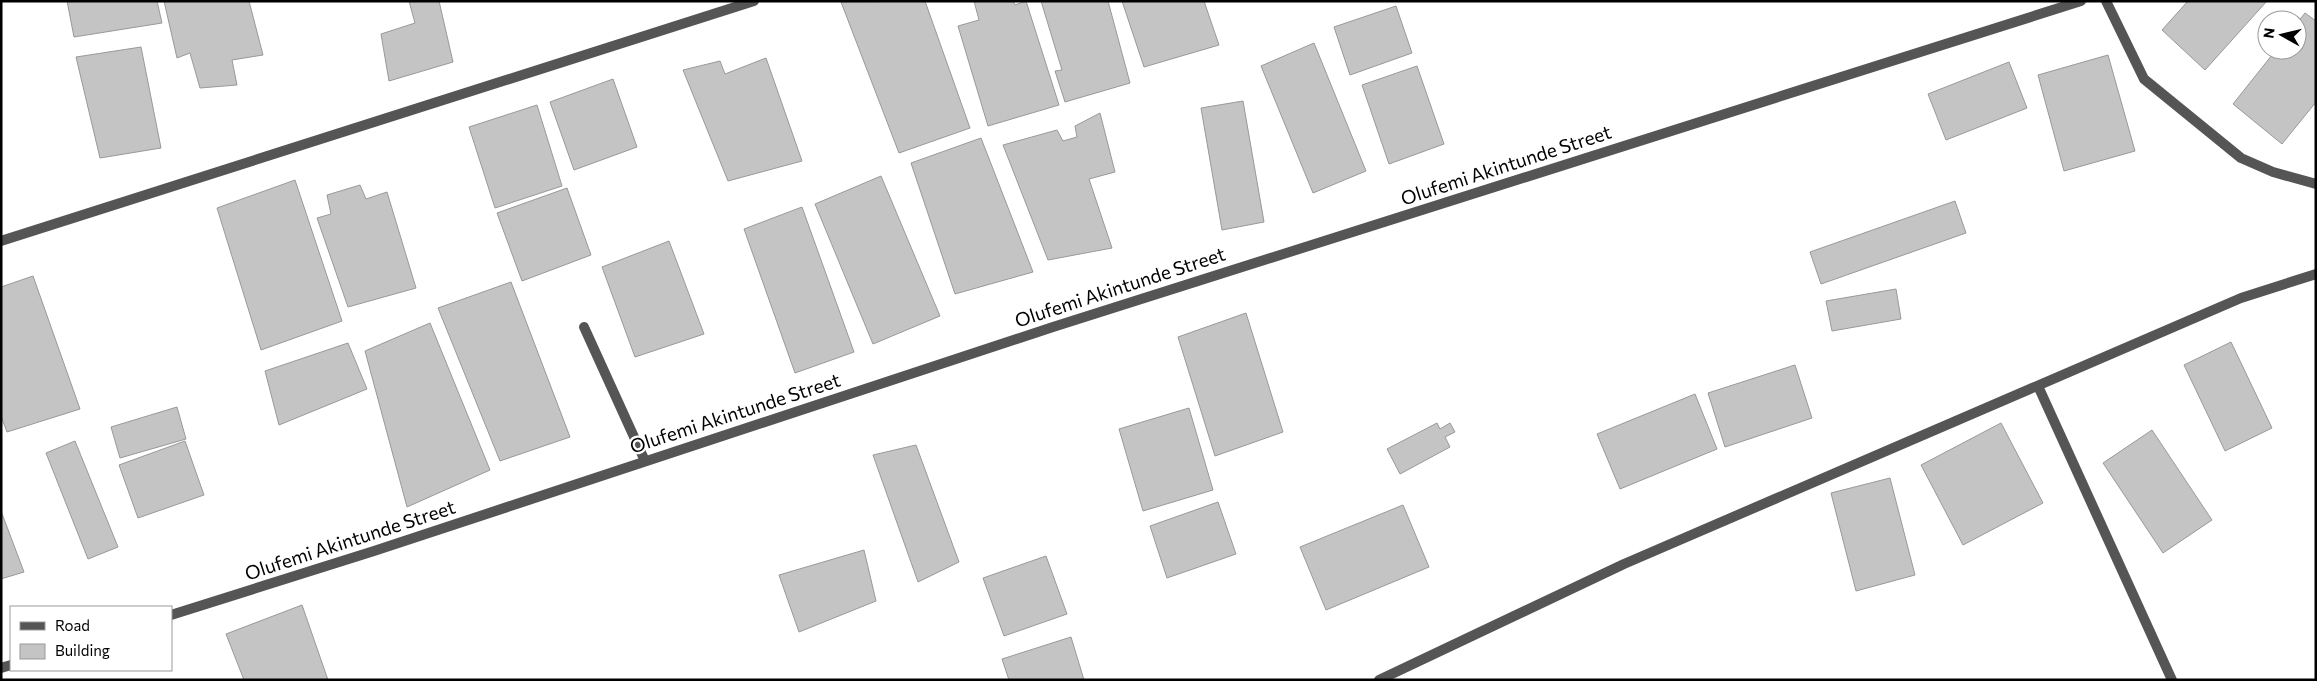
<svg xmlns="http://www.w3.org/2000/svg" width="2317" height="681" font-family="Commissioner,sans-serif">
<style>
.building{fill:#c4c4c4;stroke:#999}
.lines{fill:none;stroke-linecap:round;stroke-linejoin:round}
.lane{stroke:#555;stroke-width:10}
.street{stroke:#555;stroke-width:10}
.labels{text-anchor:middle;stroke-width:4.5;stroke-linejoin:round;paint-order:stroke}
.street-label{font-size:19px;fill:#000;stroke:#fff}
</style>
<rect width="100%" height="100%" fill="#fff"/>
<!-- building -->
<path class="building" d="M67 1H157L162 23 74 37Z
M164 1H249L263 55 232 60 237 85 200 88 190 53 177 58Z
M409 1H439L453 62 389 81 381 34 415 23Z
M925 1 970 128 899 153 841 2Z
M974 1H1013L1015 5 1026 1 1059 105 988 126 958 26 979 20Z
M1041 1H1108L1130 83 1065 102 1055 71 1062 70Z
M1122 1H1204L1219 45 1144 67Z
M2188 1H2267L2205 70 2162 30Z
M1396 6 1412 53 1350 75 1334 27Z
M2305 13 2316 21V102L2282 144 2233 104 2276 50H2297V23Z
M1314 43 1366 171 1313 193 1261 66Z
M141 47 161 148 100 158 76 57Z
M2108 55 2135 151 2064 171 2038 75Z
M766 58 802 161 728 181 683 70 720 61 725 74Z
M2009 62 2027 108 1946 140 1928 94Z
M1417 66 1444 144 1389 164 1362 85Z
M613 79 637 147 574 170 550 102Z
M1243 101 1264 222 1222 230 1201 108Z
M537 105 562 186 495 208 469 127Z
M1100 113 1115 172 1089 179 1112 248 1048 260 1003 145 1057 130 1063 141 1077 137 1075 126Z
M981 138 1033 272 955 294 911 163Z
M881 176 940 316 873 344 815 204Z
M295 180 342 321 261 350 217 208Z
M360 185 366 199 387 192 416 288 348 307 317 218 331 214 327 195Z
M567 188 591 255 522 281 497 213Z
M1955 201 1966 233 1821 284 1810 252Z
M802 207 854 352 795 373 744 229Z
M669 241 704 334 635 357 602 267Z
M33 276 80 409 7 432 1 416V287Z
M511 282 570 437 500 461 438 308Z
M1896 289 1901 319 1832 331 1826 301Z
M1246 313 1283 432 1215 456 1178 337Z
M430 323 490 470 407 507 365 351Z
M2231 342 2272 428 2225 451 2184 365Z
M348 343 367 389 279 425 265 371Z
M1795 365 1812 418 1725 447 1708 393Z
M1695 394 1717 449 1620 489 1597 434Z
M177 407 186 439 120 458 111 427Z
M1189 408 1213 490 1143 511 1119 429Z
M1437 423 1440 429 1450 423 1455 432 1445 437 1450 447 1400 474 1387 449Z
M2001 423 2043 503 1963 545 1921 465Z
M2152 430 2212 520 2163 553 2103 463Z
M75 441 118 547 88 559 46 453Z
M185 441 204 495 138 518 119 465Z
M916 445 959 562 918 582 873 455Z
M1890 478 1915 575 1856 591 1831 493Z
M1218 502 1236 554 1167 578 1150 526Z
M1403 505 1429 567 1326 610 1300 547Z
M1 511 24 572 1 579Z
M864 550 876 601 799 632 779 575Z
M1046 556 1067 614 1004 636 983 578Z
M302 605 328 680H244L226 634Z
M1071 637 1084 680H1009L1002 659Z"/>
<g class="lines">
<!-- lane -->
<path class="lane" d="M584 327 645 461"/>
<!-- street -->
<path class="street" d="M2106 1 2144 79 2241 158 2273 172 2316 184
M1 241 754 1
M2038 386 2172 680
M171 615 374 551 1053 327 2081 1
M1 668 11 665
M1379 680 1624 564 2241 298 2316 274"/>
</g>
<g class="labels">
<!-- street labels -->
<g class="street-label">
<text transform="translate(1506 165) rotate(-18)" y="7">Olufemi Akintunde Street</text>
<text transform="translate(1120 287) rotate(-18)" y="7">Olufemi Akintunde Street</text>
<text transform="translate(735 413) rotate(-18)" y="7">Olufemi Akintunde Street</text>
<text transform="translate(350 540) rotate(-18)" y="7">Olufemi Akintunde Street</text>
</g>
</g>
<!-- border -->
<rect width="2317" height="681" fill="none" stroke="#000000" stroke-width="5"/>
<!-- legend -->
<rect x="10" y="606" width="162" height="65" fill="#ffffff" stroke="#999999"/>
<rect x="20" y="622" width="25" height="8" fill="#555555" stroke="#999999"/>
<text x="55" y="631" font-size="15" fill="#000000">Road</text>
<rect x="20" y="644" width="25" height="15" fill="#c4c4c4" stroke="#999999"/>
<text x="55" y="656" font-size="15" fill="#000000">Building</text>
<!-- north arrow -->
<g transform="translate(2282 35) rotate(278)"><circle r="24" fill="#ffffff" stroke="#999999"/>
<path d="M0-4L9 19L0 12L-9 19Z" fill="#000000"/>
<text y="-8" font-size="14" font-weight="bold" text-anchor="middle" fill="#000000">N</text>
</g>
</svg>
